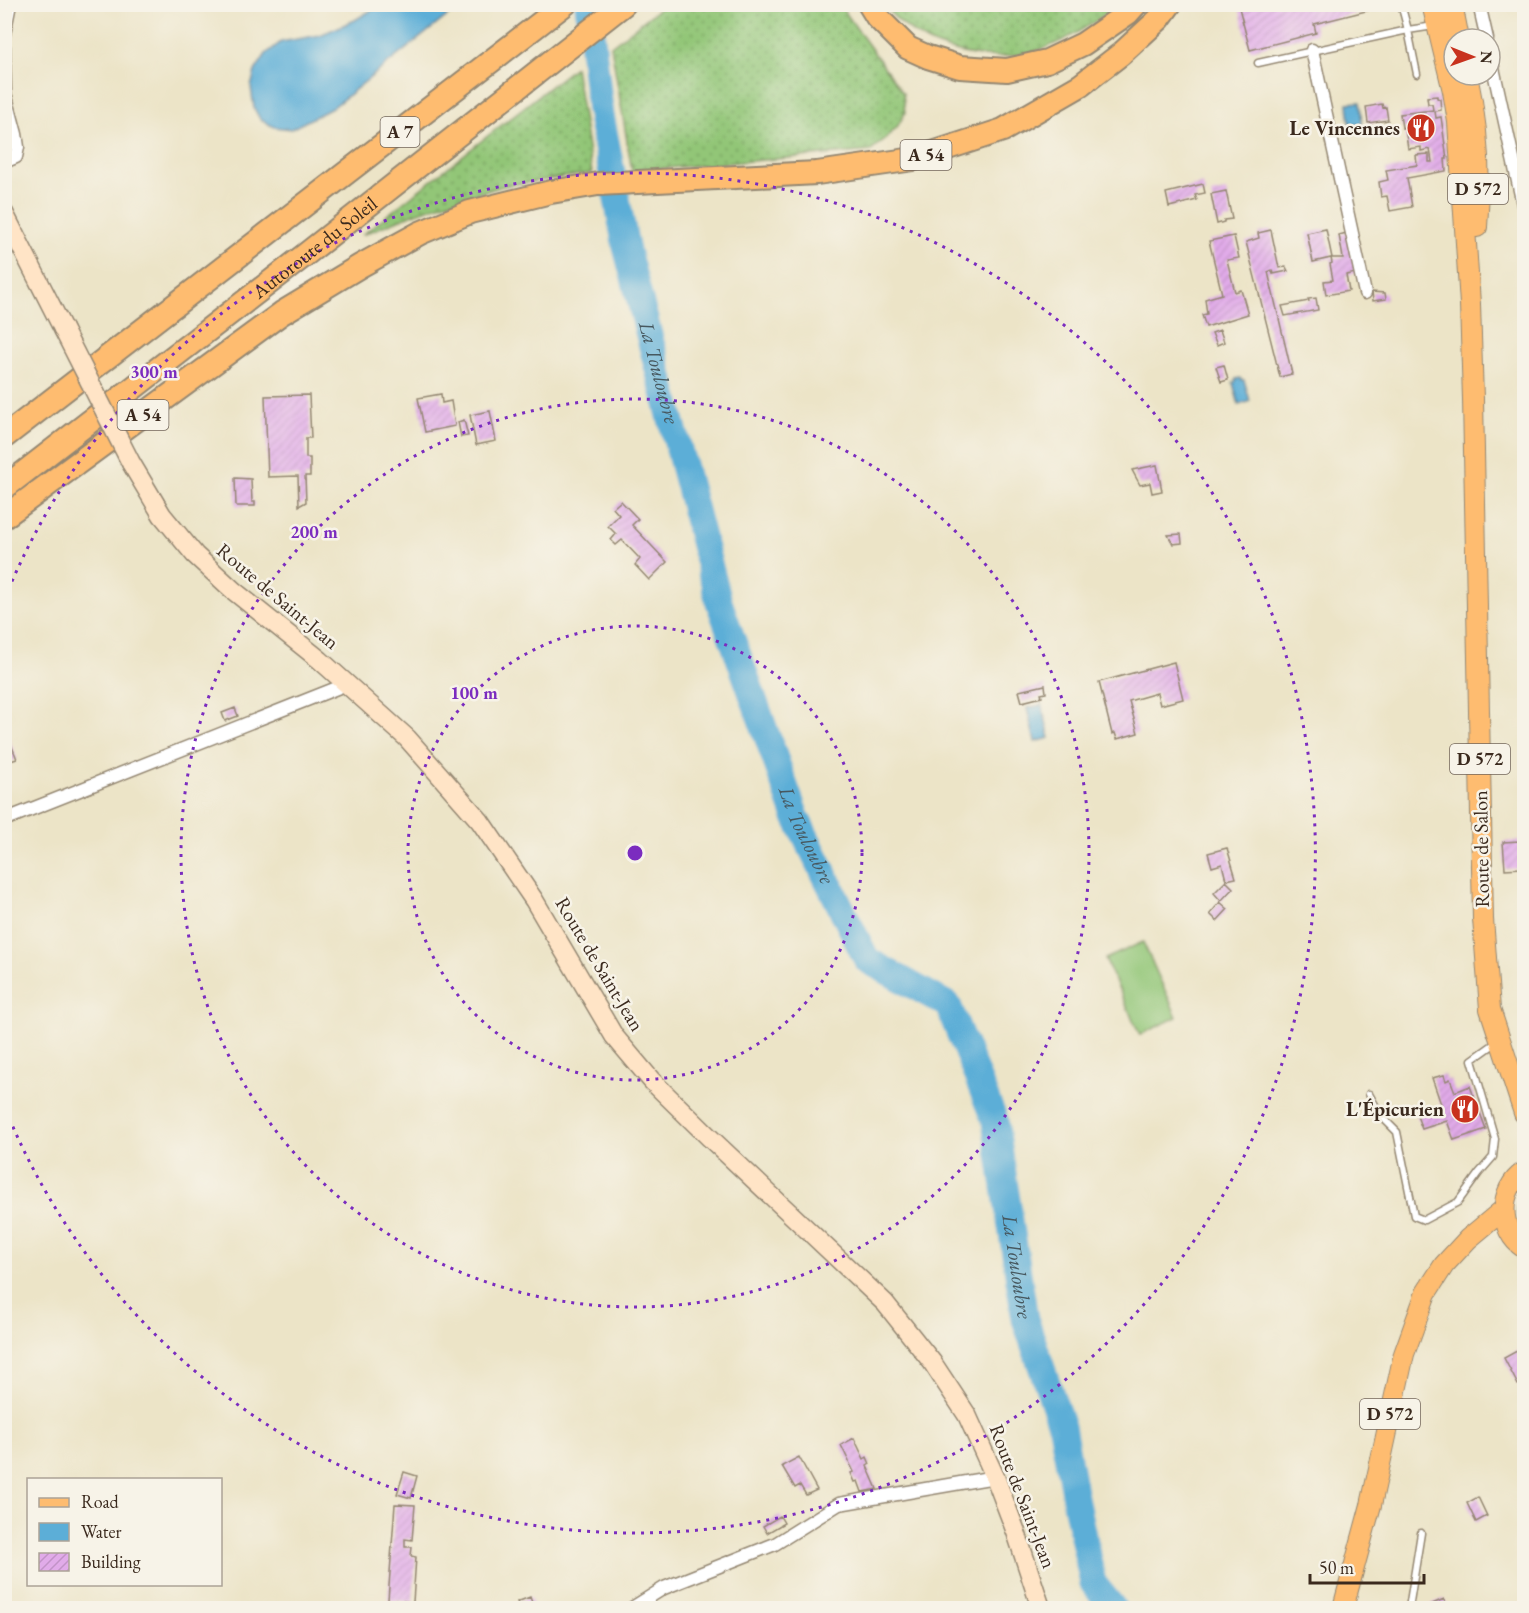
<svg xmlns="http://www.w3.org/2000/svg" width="1529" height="1613" font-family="'EB Garamond',serif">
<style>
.grass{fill:url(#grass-dots);stroke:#66784a;stroke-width:1.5}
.garden{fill:#92c677;stroke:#66784a;stroke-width:1.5}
.water{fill:#5caed7;stroke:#4c6c7a;stroke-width:1.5}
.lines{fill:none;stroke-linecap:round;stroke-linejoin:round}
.river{stroke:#5caed7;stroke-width:27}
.building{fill:url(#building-hatch)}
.lane-casing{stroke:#948772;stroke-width:9}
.street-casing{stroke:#948772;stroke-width:15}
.secondary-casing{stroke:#948772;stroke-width:21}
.primary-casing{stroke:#948772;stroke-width:22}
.highway-casing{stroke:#948772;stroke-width:26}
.lane{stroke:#fff;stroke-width:6}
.street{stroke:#fff;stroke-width:12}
.secondary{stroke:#ffe4c6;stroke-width:18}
.primary{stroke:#febc70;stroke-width:20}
.highway{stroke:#febc70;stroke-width:22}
.secondary-bridge-casing{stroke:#948772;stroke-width:21;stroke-linecap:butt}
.secondary-bridge{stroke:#ffe4c6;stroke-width:18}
.ring{fill:none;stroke:#7b2cbf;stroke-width:3;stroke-dasharray:3 6}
.labels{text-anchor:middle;stroke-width:5;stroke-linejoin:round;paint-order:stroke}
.shield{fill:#f7f3e8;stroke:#73665b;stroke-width:1.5}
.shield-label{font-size:18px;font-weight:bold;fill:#3b2a1e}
.poi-label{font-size:20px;font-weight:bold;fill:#3b2a1e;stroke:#f7f3e8;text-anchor:end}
.street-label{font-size:20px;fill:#3b2a1e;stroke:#f7f3e8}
.water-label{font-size:21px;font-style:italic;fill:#47585f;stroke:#f7f3e8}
.centre{fill:#7b2cbf;stroke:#f7f3e8;stroke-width:3}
.ring-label{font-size:18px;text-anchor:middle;font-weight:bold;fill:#7b2cbf;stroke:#f7f3e8;stroke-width:5;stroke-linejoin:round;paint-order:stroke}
</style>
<defs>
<pattern id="grass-dots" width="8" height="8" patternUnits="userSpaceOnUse" patternTransform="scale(1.5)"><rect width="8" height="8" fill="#92c677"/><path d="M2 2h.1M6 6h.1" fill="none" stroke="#78a161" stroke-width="1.8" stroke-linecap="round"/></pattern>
<pattern id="building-hatch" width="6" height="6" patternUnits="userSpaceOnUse" patternTransform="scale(1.5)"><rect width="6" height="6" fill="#e1abe9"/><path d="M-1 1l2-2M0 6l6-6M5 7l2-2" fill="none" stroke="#c293c7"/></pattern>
</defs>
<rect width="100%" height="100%" fill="#f7f3e8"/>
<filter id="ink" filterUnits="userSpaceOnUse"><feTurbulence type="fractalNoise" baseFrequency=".0167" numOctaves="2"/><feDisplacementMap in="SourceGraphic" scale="12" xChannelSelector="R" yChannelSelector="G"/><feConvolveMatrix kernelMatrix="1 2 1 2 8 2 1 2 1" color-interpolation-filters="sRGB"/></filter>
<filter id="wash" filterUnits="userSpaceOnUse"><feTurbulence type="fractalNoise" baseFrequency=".008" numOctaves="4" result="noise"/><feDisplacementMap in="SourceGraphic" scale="24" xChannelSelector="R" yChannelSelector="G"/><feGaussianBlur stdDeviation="1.35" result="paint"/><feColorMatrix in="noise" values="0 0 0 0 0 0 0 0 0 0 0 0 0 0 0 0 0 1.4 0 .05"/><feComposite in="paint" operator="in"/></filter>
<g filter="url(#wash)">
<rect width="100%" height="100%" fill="#ece4c7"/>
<!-- grass -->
<path class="grass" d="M664 5H840L903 93 905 113 897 127 886 138 871 151 632 171 611 46Z
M883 5H1117C1067 45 1016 69 951 50 945 48 939 47 933 44 916 37 895 19 883 5Z
M575 67 592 173 503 186 439 205 408 216 362 235Z
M1524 1186V1231C1513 1216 1515 1201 1524 1186Z"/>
<!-- garden -->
<path class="garden" d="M1143 942 1177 1017 1140 1035 1105 959Z"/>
<!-- water -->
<path class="water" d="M380 5H461L332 108 291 129 274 127 260 119 254 108 251 87 255 71 266 54 281 42 320 35 355 20Z
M1360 102 1362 124 1350 125 1348 103Z
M1240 378 1242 380H1244L1250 401 1239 405 1233 383 1235 382 1236 379Z
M1042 705 1050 738 1035 742 1027 708Z"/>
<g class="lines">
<!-- river -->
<path class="river" id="s1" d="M588 4 600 110 626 247 719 602 796 817 867 960 948 1005 995 1121 1025 1319 1062 1427 1076 1503 1093 1583 1113 1608"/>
</g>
<g id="blocks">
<!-- building -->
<path class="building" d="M1238 4H1368L1370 10 1314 24 1316 33 1250 50Z
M1437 96V98L1440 99 1441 110 1435 111 1436 118 1441 117 1447 159H1445L1446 171 1407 178 1412 207 1390 211 1387 196 1381 197 1379 182 1388 180 1386 170 1417 165 1416 155 1429 154V162H1432L1430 149 1421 151V147L1408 149 1405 127 1402 128 1400 114 1433 110 1432 104H1428L1427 97Z
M1382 104 1383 108 1386 107 1388 120 1368 123 1366 107Z
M1203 184 1205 193 1195 195 1197 200 1169 207 1166 193Z
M1226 191 1232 219 1224 220V222L1217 224 1211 194Z
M1326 229 1332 258H1343L1339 235 1350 232 1356 273 1346 275 1349 291 1326 295 1324 281 1333 280 1330 264 1332 263 1331 258 1313 262 1307 233Z
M1271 230 1279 268 1286 267 1288 271 1273 274 1272 270 1268 272 1292 374 1280 377 1246 242 1259 238 1258 233Z
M1234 236 1239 258 1227 260 1235 292 1241 290 1248 314 1206 327 1202 315 1207 314 1205 299 1222 294 1209 241Z
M1372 292 1385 293 1386 299 1373 301Z
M1316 298 1318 310 1285 316 1282 306 1309 301 1308 299Z
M1220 330 1224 342 1217 345 1212 333Z
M1224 365 1228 380 1221 382 1216 367Z
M441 394 442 403 451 401 455 426 425 432 418 398Z
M309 395 311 438H306V458H310V476H305L306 502 299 506 298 476 268 477 265 396Z
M490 411 496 441 476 445 470 415Z
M464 420 468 436 461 437 458 422Z
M1157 465 1162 491 1152 493 1150 483 1140 485 1132 470Z
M235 478 251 479 252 502H255V506H236Z
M621 501 638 519 632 525 667 562 649 580 635 565 640 559 622 540 616 545 611 540 616 534 608 526 619 515 613 508Z
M1181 534 1182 543 1173 544 1168 535Z
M1174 662 1183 699 1160 705 1157 693 1129 701 1138 733 1117 739 1115 733 1112 734 1099 682Z
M1045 685 1046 693 1041 694 1042 697 1022 702 1019 691Z
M235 708 238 716 225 721 222 713Z
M4 727 17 759 4 763Z
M1520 841 1521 868 1505 869 1503 842Z
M1227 848 1236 878 1226 880 1222 864 1212 867 1208 853Z
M1226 881 1233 888 1221 901 1214 893Z
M1220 902 1228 909 1217 921 1210 914Z
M1444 1075 1446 1081 1450 1079 1455 1092 1470 1086 1486 1129 1454 1140 1447 1121 1422 1129 1417 1116 1442 1107 1432 1078Z
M1524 1347V1381L1518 1385 1504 1358Z
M854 1438 864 1459 867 1457 870 1464 867 1466 877 1489 862 1492 858 1481 855 1482 851 1473 854 1472 841 1445Z
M799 1457 817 1490 806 1495 800 1485 795 1488 782 1466Z
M404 1472 417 1476 411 1498 397 1494Z
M1478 1497 1487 1516 1476 1522 1467 1503Z
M395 1504 415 1505 412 1540 405 1539V1547H412L411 1556 416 1557 413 1602 388 1600Z
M780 1516 784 1523 767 1533 763 1526Z
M530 1597 534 1608H520L517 1602Z
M1444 1599 1448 1608H1425V1607Z
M455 1603V1608H428V1604Z"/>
</g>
</g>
<g filter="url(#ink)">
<use href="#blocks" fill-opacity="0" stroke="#948772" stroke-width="1.5"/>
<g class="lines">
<!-- lane casing -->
<g class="lane-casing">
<path id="lane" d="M1401 4 1408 30 1434 26
M1451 40 1454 51
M1258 63 1408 30 1417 74
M1369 1094 1381 1116 1397 1132 1414 1216 1424 1220 1458 1202 1479 1173 1493 1157 1495 1139 1472 1060 1497 1042
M1409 1608 1421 1533"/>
</g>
<!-- street casing -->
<g class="street-casing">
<path id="street" d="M1479 4 1487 39
M4 34 10 4
M4 47 5 93 16 134 18 147 16 157 4 162
M1312 50 1365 293
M1490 54 1524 209
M4 820 347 684
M632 1608 664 1588 775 1544 839 1504 995 1477"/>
</g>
<!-- secondary casing -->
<g class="secondary-casing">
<path id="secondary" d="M4 213 63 329
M131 463 162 515 195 555 234 591 320 660 407 738 480 821 534 900 614 1036 652 1081 709 1137 885 1303 932 1362 967 1415 995 1477 1016 1532 1041 1608"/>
</g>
<!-- primary casing -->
<g class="primary-casing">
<path id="primary" d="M1432 4 1453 91 1458 122 1470 304 1473 399 1483 919 1490 1009 1524 1113
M1452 4 1459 39
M1467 75C1478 125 1481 176 1477 227
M1524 1172C1498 1189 1498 1231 1524 1248
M1343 1608 1371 1505 1404 1354 1426 1293 1444 1265 1468 1239 1504 1209"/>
</g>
<!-- highway casing -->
<g class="highway-casing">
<g id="highway">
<path d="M869 4 877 17 908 48 928 57 960 67 1007 70 1047 61 1083 44 1128 13 1136 4"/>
<path d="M4 437 565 4"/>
<path id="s2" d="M4 488 305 255 624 4"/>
<path d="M4 517 282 313 360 266 420 233 470 212 551 192 598 184 817 173 914 159 1003 130 1081 85 1121 54 1159 19 1170 4"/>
</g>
</g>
<!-- lane -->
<use href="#lane" class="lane"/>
<!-- street -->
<use href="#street" class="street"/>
<!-- secondary -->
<use href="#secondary" class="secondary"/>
<!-- primary -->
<use href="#primary" class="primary"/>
<!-- highway -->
<use href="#highway" class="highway"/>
<!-- secondary-bridge casing -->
<g class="secondary-bridge-casing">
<path id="secondary-bridge" d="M63 329 131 463"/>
</g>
<!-- secondary-bridge -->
<use href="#secondary-bridge" class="secondary-bridge"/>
</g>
</g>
<!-- distance rings -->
<g class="ring">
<circle cx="635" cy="853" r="227"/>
<circle cx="635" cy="853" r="454"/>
<path d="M5 598A680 680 0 1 1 5 1108"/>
</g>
<!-- icons -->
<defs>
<g id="restaurant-disc" transform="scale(1.5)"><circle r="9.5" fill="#c8321e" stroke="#f7f3e8"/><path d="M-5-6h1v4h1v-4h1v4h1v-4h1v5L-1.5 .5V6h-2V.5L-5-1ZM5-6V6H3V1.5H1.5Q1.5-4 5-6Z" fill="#fff"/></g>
</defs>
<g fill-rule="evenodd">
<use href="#restaurant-disc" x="1421" y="128"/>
<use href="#restaurant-disc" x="1465" y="1109"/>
</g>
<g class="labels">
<!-- shield labels -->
<g class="shield">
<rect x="380.5" y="117" width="39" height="30" rx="4.5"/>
<rect x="900.5" y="140" width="51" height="30" rx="4.5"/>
<rect x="1448" y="174" width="60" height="30" rx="4.5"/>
<rect x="117.5" y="400" width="51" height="30" rx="4.5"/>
<rect x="1450" y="744" width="60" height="30" rx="4.5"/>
<rect x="1360" y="1399" width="60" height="30" rx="4.5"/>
</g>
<g class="shield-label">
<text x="400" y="138">A 7</text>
<text x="926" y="161">A 54</text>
<text x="1478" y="195">D 572</text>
<text x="143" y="421">A 54</text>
<text x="1480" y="765">D 572</text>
<text x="1390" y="1420">D 572</text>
</g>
<!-- poi labels -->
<g class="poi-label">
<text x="1400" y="135">Le Vincennes</text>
<text x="1444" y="1116">L'Épicurien</text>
</g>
<!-- street labels -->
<g class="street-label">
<text dy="7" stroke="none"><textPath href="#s2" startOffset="393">Autoroute du Soleil</textPath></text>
<text transform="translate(278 596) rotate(40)" y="7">Route de Saint-Jean</text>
<text transform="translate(1481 849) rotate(-91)" y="7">Route de Salon</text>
<text transform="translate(600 964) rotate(59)" y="7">Route de Saint-Jean</text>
<text transform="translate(1023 1496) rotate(69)" y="7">Route de Saint-Jean</text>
</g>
<!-- water labels -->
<g class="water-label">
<text dy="7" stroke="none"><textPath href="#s1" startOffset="376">La Touloubre</textPath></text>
<text dy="7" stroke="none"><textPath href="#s1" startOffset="862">La Touloubre</textPath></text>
<text dy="7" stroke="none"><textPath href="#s1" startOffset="1366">La Touloubre</textPath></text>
</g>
</g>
<circle cx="635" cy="853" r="9" class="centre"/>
<g class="ring-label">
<text x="154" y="378">300 m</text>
<text x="314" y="538">200 m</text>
<text x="474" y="699">100 m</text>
</g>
<!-- margin -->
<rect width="1529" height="1613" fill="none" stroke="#f7f3e8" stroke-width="24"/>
<!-- legend -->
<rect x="27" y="1478" width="195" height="108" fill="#f7f3e8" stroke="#aca397" stroke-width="1.5"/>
<rect x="39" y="1498" width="30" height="9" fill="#febc70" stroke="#aca397" stroke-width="1.5"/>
<text x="81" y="1508" font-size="18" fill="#3b2a1e">Road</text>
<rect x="39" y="1523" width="30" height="18" fill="#5caed7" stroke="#aca397" stroke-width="1.5"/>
<text x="81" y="1538" font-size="18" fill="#3b2a1e">Water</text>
<rect x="39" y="1553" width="30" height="18" fill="url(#building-hatch)" stroke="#aca397" stroke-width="1.5"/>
<text x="81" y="1568" font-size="18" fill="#3b2a1e">Building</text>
<!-- north arrow -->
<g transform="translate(1472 57) rotate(91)"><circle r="28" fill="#f7f3e8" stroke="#aca397" stroke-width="1.5"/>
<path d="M0-4.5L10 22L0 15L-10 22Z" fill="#c8321e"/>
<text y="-9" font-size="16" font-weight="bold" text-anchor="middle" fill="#3b2a1e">N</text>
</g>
<!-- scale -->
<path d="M1310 1574v9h114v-9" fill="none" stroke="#3b2a1e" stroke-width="3"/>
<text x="1319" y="1574" font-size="18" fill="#3b2a1e" stroke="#f7f3e8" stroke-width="4.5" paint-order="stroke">50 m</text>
</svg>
